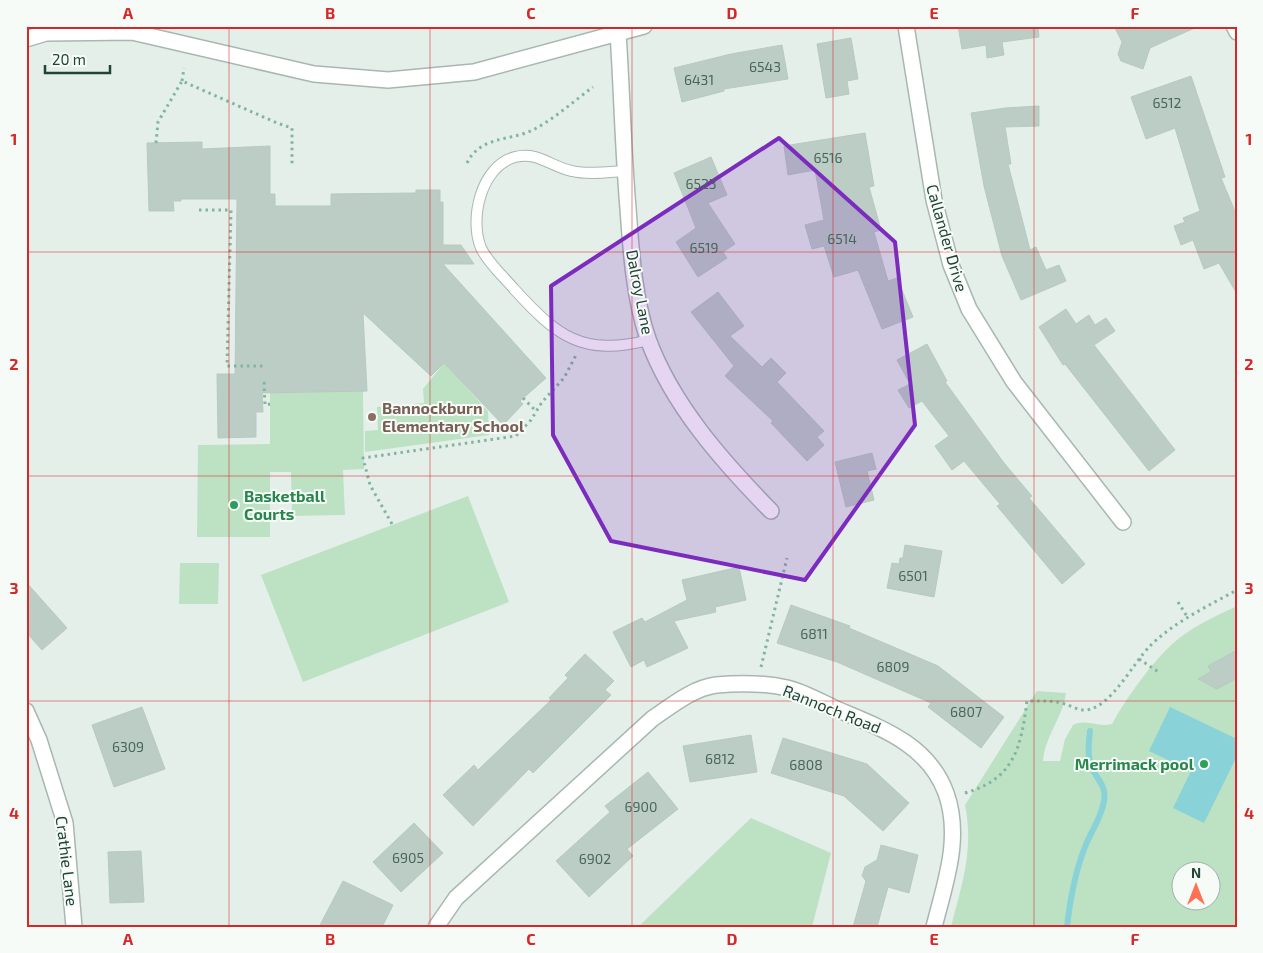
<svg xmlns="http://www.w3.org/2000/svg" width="1263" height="953" font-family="'Exo 2',sans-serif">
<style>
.green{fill:#bce2c3;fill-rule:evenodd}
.water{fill:#89d2d8}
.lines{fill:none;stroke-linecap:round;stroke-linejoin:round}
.stream{stroke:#89d2d8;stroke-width:6}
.building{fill:#bccdc5;stroke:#b6cac0}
.lane-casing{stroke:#a7b8b1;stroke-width:12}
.street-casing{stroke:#a7b8b1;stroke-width:18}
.path{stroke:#82b5a1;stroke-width:3;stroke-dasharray:2.5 4;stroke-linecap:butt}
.lane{stroke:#fff;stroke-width:10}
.street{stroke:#fff;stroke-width:15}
.marked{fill:#7b2cbf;fill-opacity:0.2;stroke:#7b2cbf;stroke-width:4;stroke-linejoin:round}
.grid{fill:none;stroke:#d62828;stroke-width:1;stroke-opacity:0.55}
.education-dot{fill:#8d6e63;stroke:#f6fbf8;stroke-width:2}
.leisure-dot{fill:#2e9e5b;stroke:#f6fbf8;stroke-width:2}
.labels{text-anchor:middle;stroke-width:4;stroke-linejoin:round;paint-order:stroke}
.number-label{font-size:14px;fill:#48665b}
.street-label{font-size:16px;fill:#224338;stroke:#f6fbf8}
.education-label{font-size:16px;font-weight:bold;fill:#785e54;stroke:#f6fbf8;text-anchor:start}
.leisure-label{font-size:16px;font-weight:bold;fill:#27864d;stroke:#f6fbf8;text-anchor:start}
.neatline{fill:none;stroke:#d62828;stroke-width:2}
.grid-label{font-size:16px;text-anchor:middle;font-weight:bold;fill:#d62828}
</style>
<rect width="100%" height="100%" fill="#e5efea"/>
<!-- green -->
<path class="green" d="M444 363 488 411 489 435 365 452V431L378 430 377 407 424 403 423 389Z
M363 391 364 469 343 470 345 515 292 516 291 472H270V537H197L198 445 270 444V393Z
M468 496 509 602 303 682 261 575Z
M180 563H219L218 604H179Z
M1237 606V927H951C962 883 974 851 965 805L1037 691 1066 693C1063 717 1045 736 1043 761H1060L1065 739 1073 725C1087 718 1098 728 1112 724 1126 698 1158 653 1182 636 1198 624 1218 615 1237 606ZM1180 870H1210V900H1180Z
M751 818 831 853 812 927H638Z"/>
<!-- water -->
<path class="water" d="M1170 707 1237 739V756L1204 823 1173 808 1191 771 1149 751Z"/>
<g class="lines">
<!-- stream -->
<path class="stream" d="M1067 927C1070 900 1075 872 1085 847 1091 831 1101 819 1104 801 1107 785 1096 779 1091 766 1087 754 1089 743 1090 731"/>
</g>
<!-- building -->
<path class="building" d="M958 26H1038L1039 37 1002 42 1004 55 987 58 986 45 962 49Z
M1114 26H1199L1150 48 1143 69 1121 61 1118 54 1122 42Z
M851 38 858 79 847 81 849 94 826 98 817 44Z
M782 45 788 79 724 89V91L682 102 674 68 731 54Z
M1191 76 1225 177 1221 178 1237 216V294L1219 263 1204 269 1193 240 1181 245 1174 226 1185 222 1183 218 1200 211 1175 128 1146 139 1131 97Z
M1039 106V126L1005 127 1011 164H1008L1030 250 1036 247 1046 270 1059 265 1066 281 1021 300 1002 256 984 186 971 113 1005 108Z
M865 133 874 186 869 187 881 230 874 232 888 281 897 278 913 317 882 329 858 270 834 277 824 246 812 249 805 225 824 220 815 170 788 175 784 146Z
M202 142V149L270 146V194H275V206H331V194L416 193V190H440V202H443V245H461L474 264H443L546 378 520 401 523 404 503 425 444 363 431 376 363 313 367 391 262 393 263 412H256V437L218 438 217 374H235L237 199H181V201H173L174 211H149L147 143Z
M711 157 727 195 708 203 735 244 723 252 727 258 698 277 676 242 696 228 674 173Z
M718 292 744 326 730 336 762 367 771 358 786 373 777 382 824 431 817 437 824 445 807 461 771 423 773 421 725 376 734 366 691 312Z
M1066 309 1076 324 1089 315 1095 325 1106 318 1115 331 1094 345 1175 450 1149 471 1065 364 1063 365 1039 327Z
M927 344 947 381 945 382 1004 463 1032 496 1029 498 1085 564 1062 584 997 506 1000 504 964 461 952 470 935 446 949 436 922 401 909 408 898 390 910 384 897 360Z
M872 453 876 469 867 471 874 500 846 507 835 462Z
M905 545 942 551 934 597 887 588 892 563 899 564 900 558H903Z
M739 567 746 600 715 607 716 612 674 621 688 648 647 667 644 660 631 667 613 632 642 618 645 622 687 600 682 580Z
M26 582 67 628 42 650 26 632Z
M791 605 850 626 849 628 938 666 1004 717 981 748 928 707 931 703 837 662 777 643Z
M1237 650V678L1217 689 1198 679 1211 672 1208 666Z
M585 654 614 681 605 690 611 695 533 773 529 769 473 826 443 795 474 765 478 770 551 700 549 698 568 678 565 675Z
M142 707 165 769 114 787 92 725Z
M751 735 757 772 690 782 683 746Z
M783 738 867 764 909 803 883 831 844 796 771 773Z
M648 772 678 809 627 849 633 856 589 897 556 861 610 812 605 806Z
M414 823 443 853 401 892 373 862Z
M881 845 918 855 909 893 888 887 877 927H853L866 881 862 876 865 867 877 860Z
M141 851 144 902 110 903 108 852Z
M343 881 393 905 382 927H319Z"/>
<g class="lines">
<!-- lane casing -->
<g class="lane-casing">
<path id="lane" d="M625 171C608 172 589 175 572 171 551 167 538 151 515 157 481 166 469 219 481 248 488 263 503 276 514 289 557 336 582 357 649 340"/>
</g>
<!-- street casing -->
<g class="street-casing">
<path id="street" d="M906 26 934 200 951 265 969 309 1014 382 1123 522
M1234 26 1237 32
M618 33C622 92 623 150 628 208 631 251 634 298 648 339 672 405 723 462 771 511
M26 39 46 33 132 32 314 74 388 80 474 72 644 26
M26 711 39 740 65 823 74 927
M436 927 456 898 652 719C671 706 693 688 716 685 738 683 765 683 787 688 804 692 821 702 836 709 881 728 928 744 946 793 962 838 945 883 934 927"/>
</g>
<!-- path -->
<path class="path" d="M182 81 184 68
M156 143 158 122 182 81 277 123 292 128V166
M467 163C480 136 510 141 533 130 554 119 574 101 593 87
M199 210H231L227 366H263
M264 382 265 405 270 404
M523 398 536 411
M392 524 370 485 363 458 516 436 531 420 542 402 564 378 576 355
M1178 602 1188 618
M1139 659 1160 673
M761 667 787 558
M965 793C1014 779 1021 748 1027 701 1040 701 1052 700 1065 704 1072 706 1079 711 1087 710 1112 706 1133 663 1150 646 1174 622 1208 606 1237 590"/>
<!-- lane -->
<use href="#lane" class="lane"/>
<!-- street -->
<use href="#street" class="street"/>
</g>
<!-- marked area -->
<path class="marked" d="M779 138 895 242 915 425 805 580 611 541 553 435 551 286Z"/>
<!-- grid -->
<path class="grid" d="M229 26V927M430 26V927M632 26V927M833 26V927M1034 26V927M26 252H1237M26 476H1237M26 701H1237"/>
<!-- markers -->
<circle class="education-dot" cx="372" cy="417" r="5"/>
<g class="leisure-dot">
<circle cx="234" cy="505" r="5"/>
<circle cx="1204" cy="764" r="5"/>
</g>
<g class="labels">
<!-- number labels -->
<g class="number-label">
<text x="765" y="72">6543</text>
<text x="699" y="85">6431</text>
<text x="1167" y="108">6512</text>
<text x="828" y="163">6516</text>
<text x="701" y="189">6523</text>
<text x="842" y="244">6514</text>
<text x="704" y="253">6519</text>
<text x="913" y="581">6501</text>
<text x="814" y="639">6811</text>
<text x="893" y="672">6809</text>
<text x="966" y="717">6807</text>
<text x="128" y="752">6309</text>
<text x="720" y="764">6812</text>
<text x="806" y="770">6808</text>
<text x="641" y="812">6900</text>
<text x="408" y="863">6905</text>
<text x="595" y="864">6902</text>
</g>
<!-- street labels -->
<g class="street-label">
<text transform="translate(947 238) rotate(74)" y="6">Callander Drive</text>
<text transform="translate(640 292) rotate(79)" y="6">Dalroy Lane</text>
<text transform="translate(832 709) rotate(22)" y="6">Rannoch Road</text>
<text transform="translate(67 861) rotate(83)" y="6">Crathie Lane</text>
</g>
<!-- education labels -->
<g class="education-label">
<text x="382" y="414">Bannockburn<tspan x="382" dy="18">Elementary School</tspan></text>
</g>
<!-- leisure labels -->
<g class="leisure-label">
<text x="244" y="502">Basketball<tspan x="244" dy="18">Courts</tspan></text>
<text x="1194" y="770" text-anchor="end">Merrimack pool</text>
</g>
</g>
<!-- border -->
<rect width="1263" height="953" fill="none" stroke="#f6fbf8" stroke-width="55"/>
<!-- north arrow -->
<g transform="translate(1196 886)"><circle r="24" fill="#f6fbf8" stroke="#a1b1ab"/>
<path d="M0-4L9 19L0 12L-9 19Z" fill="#fe7154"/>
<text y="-8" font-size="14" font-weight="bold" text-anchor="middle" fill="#224338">N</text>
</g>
<!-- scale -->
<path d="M45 65v8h65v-8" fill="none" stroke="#224338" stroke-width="2.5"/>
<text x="52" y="65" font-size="15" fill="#224338" stroke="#f6fbf8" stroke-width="4" paint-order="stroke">20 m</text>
<rect x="28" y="28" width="1208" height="898" class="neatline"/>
<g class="grid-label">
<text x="128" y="19">A</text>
<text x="330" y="19">B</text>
<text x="531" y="19">C</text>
<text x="732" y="19">D</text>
<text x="934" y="19">E</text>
<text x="1135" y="19">F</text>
<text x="14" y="145">1</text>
<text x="1249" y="145">1</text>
<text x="14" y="370">2</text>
<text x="1249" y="370">2</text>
<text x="14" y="594">3</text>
<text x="1249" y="594">3</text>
<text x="14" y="819">4</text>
<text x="1249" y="819">4</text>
<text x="128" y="945">A</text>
<text x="330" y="945">B</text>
<text x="531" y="945">C</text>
<text x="732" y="945">D</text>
<text x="934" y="945">E</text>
<text x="1135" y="945">F</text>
</g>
</svg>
